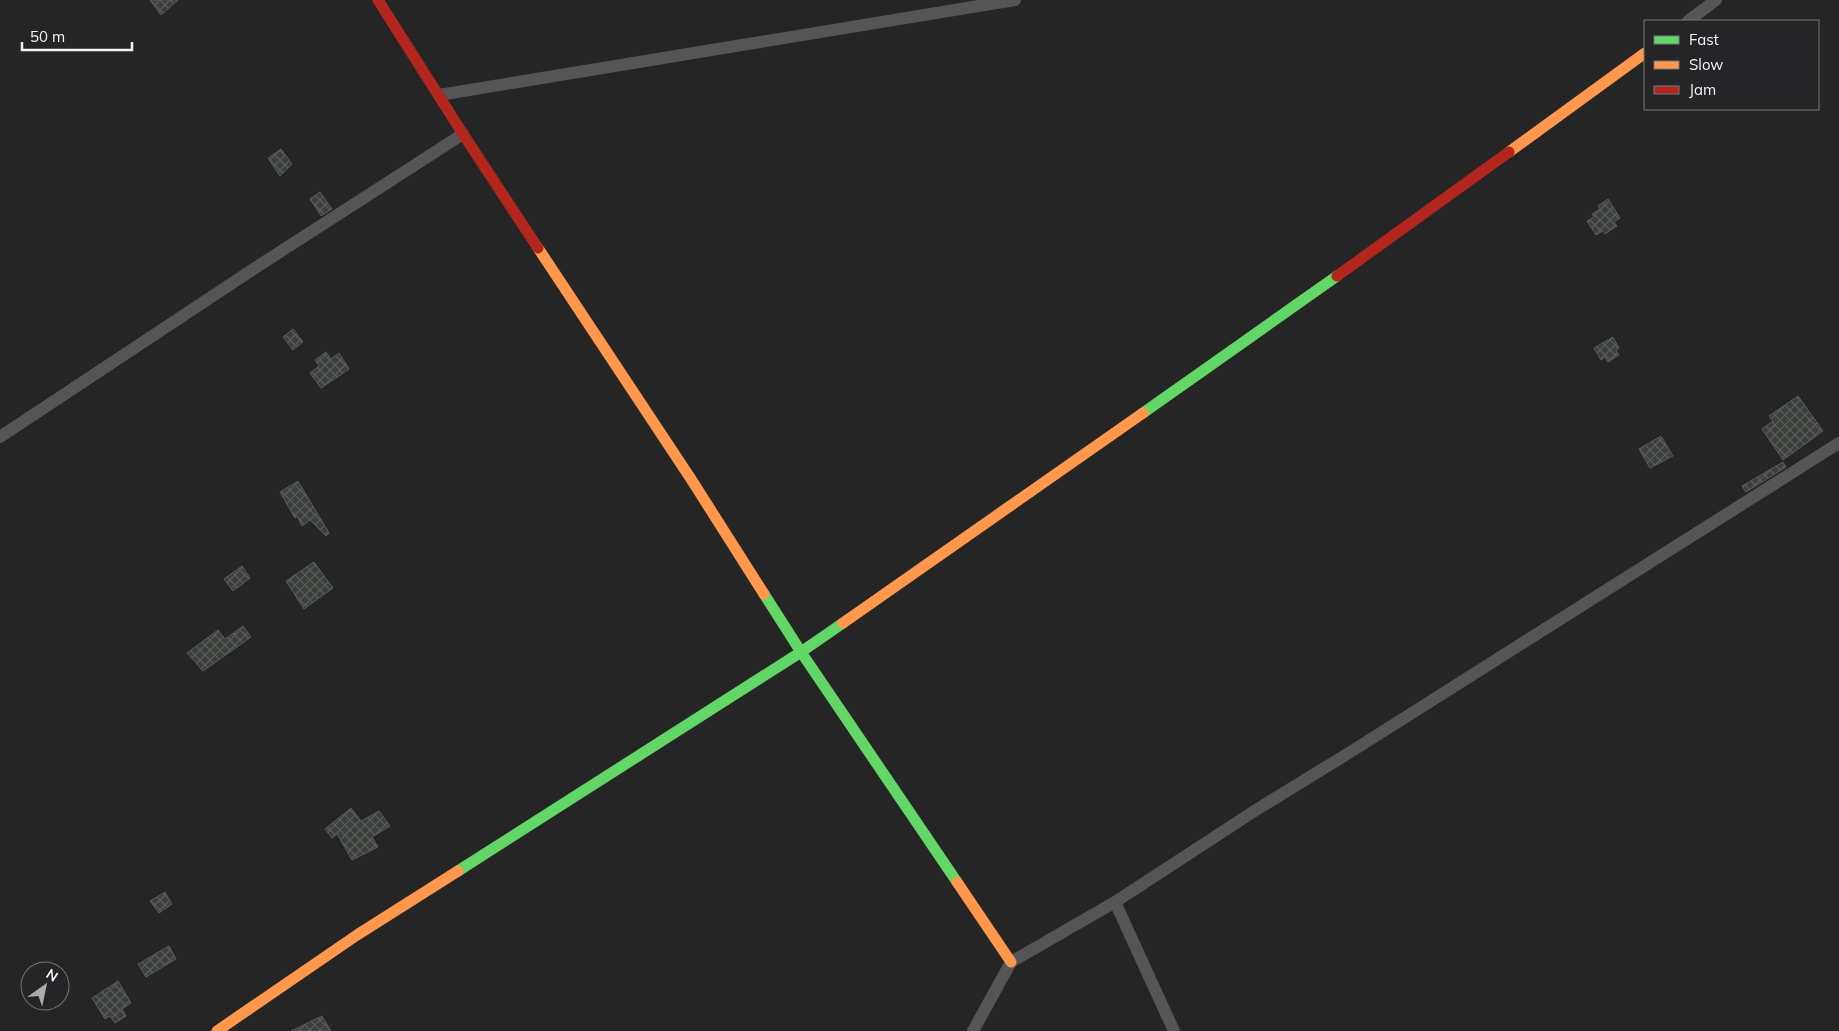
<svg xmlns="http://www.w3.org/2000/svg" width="1839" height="1031" font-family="Mulish,sans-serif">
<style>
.building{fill:url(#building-cross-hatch);stroke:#5a5a5a}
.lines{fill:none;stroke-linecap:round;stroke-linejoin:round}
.street{stroke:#555556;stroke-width:12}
.fast{stroke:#63d668;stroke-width:11}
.slow{stroke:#ff974d;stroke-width:11}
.jam{stroke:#b3261e;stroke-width:11}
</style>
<defs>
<pattern id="building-cross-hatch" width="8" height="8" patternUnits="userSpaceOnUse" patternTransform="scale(1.25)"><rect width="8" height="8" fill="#3b3f3b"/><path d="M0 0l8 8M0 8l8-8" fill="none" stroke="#585b58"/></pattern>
</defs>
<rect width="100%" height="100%" fill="#252525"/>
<!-- building -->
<path class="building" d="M150 0H178L161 15Z
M281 149 292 164 280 176 268 158Z
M320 192 332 209 321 216 310 199Z
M1608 199 1620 218 1614 222 1617 226 1605 234 1603 231 1596 235 1587 221 1594 217 1592 214 1600 209 1598 206Z
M293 329 303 342 293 350 283 337Z
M1613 337 1619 348 1616 350 1619 355 1608 362 1605 357 1601 360 1594 348Z
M326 352 331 359 339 353 349 369 321 388 310 373 319 366 315 360Z
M1798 396 1823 431 1783 460 1762 429 1773 421 1769 416Z
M1661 436 1673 456 1650 468 1639 449Z
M1783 462 1786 467 1746 492 1742 486Z
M298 481 329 533 326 536 310 520 302 526 297 516 295 518 280 492Z
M314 562 333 588 304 609 286 581Z
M242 566 250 578 233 591 224 579Z
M243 626 251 637 203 671 187 653 218 630 225 639Z
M351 808 361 821 379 811 390 826 372 837 378 847 352 860 337 834 332 838 325 829Z
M165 892 172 904 159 913 150 901Z
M169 946 176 959 146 977 138 964Z
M118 981 131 1003 122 1009 126 1016 115 1023 110 1016 105 1019 92 998Z
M322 1016 331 1031H291Z"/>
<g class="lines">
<!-- street -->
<path class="street" d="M1688 21 1716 0
M439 95 1015 0
M0 437 255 268 463 134
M1115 902 1174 1031
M973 1031 1011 962 1115 902 1256 810 1352 751 1839 443"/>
<!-- fast -->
<path class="fast" d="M1143 413 1337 276
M764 594 801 652 957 882
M458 871 801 652 843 623"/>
<!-- slow -->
<path class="slow" d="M1509 152 1645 53
M538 248 691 479 764 594
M843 623 1143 413
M957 882 1011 962
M217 1031 357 935 458 871"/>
<!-- jam -->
<path class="jam" d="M378 0 463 134 538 248
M1337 276 1509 152"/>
</g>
<!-- legend -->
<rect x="1644" y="20" width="175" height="90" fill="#252426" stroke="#787779"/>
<rect x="1654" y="36" width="25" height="8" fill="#63d668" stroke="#787779"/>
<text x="1689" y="45" font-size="15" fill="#f4f3f5">Fast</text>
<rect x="1654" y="61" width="25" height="8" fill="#ff974d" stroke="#787779"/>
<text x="1689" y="70" font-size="15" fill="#f4f3f5">Slow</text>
<rect x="1654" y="86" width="25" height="8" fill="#b3261e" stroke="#787779"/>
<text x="1689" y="95" font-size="15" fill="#f4f3f5">Jam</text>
<!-- north arrow -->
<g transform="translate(45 986) rotate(33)"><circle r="24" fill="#252426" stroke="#787779"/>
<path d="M0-4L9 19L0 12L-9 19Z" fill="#acabac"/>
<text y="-8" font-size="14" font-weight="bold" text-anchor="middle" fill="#f4f3f5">N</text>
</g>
<!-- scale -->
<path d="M22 42v8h110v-8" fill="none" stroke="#f4f3f5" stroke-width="2.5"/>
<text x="30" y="42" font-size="15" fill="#f4f3f5" stroke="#252426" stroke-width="4" paint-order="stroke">50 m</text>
</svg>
